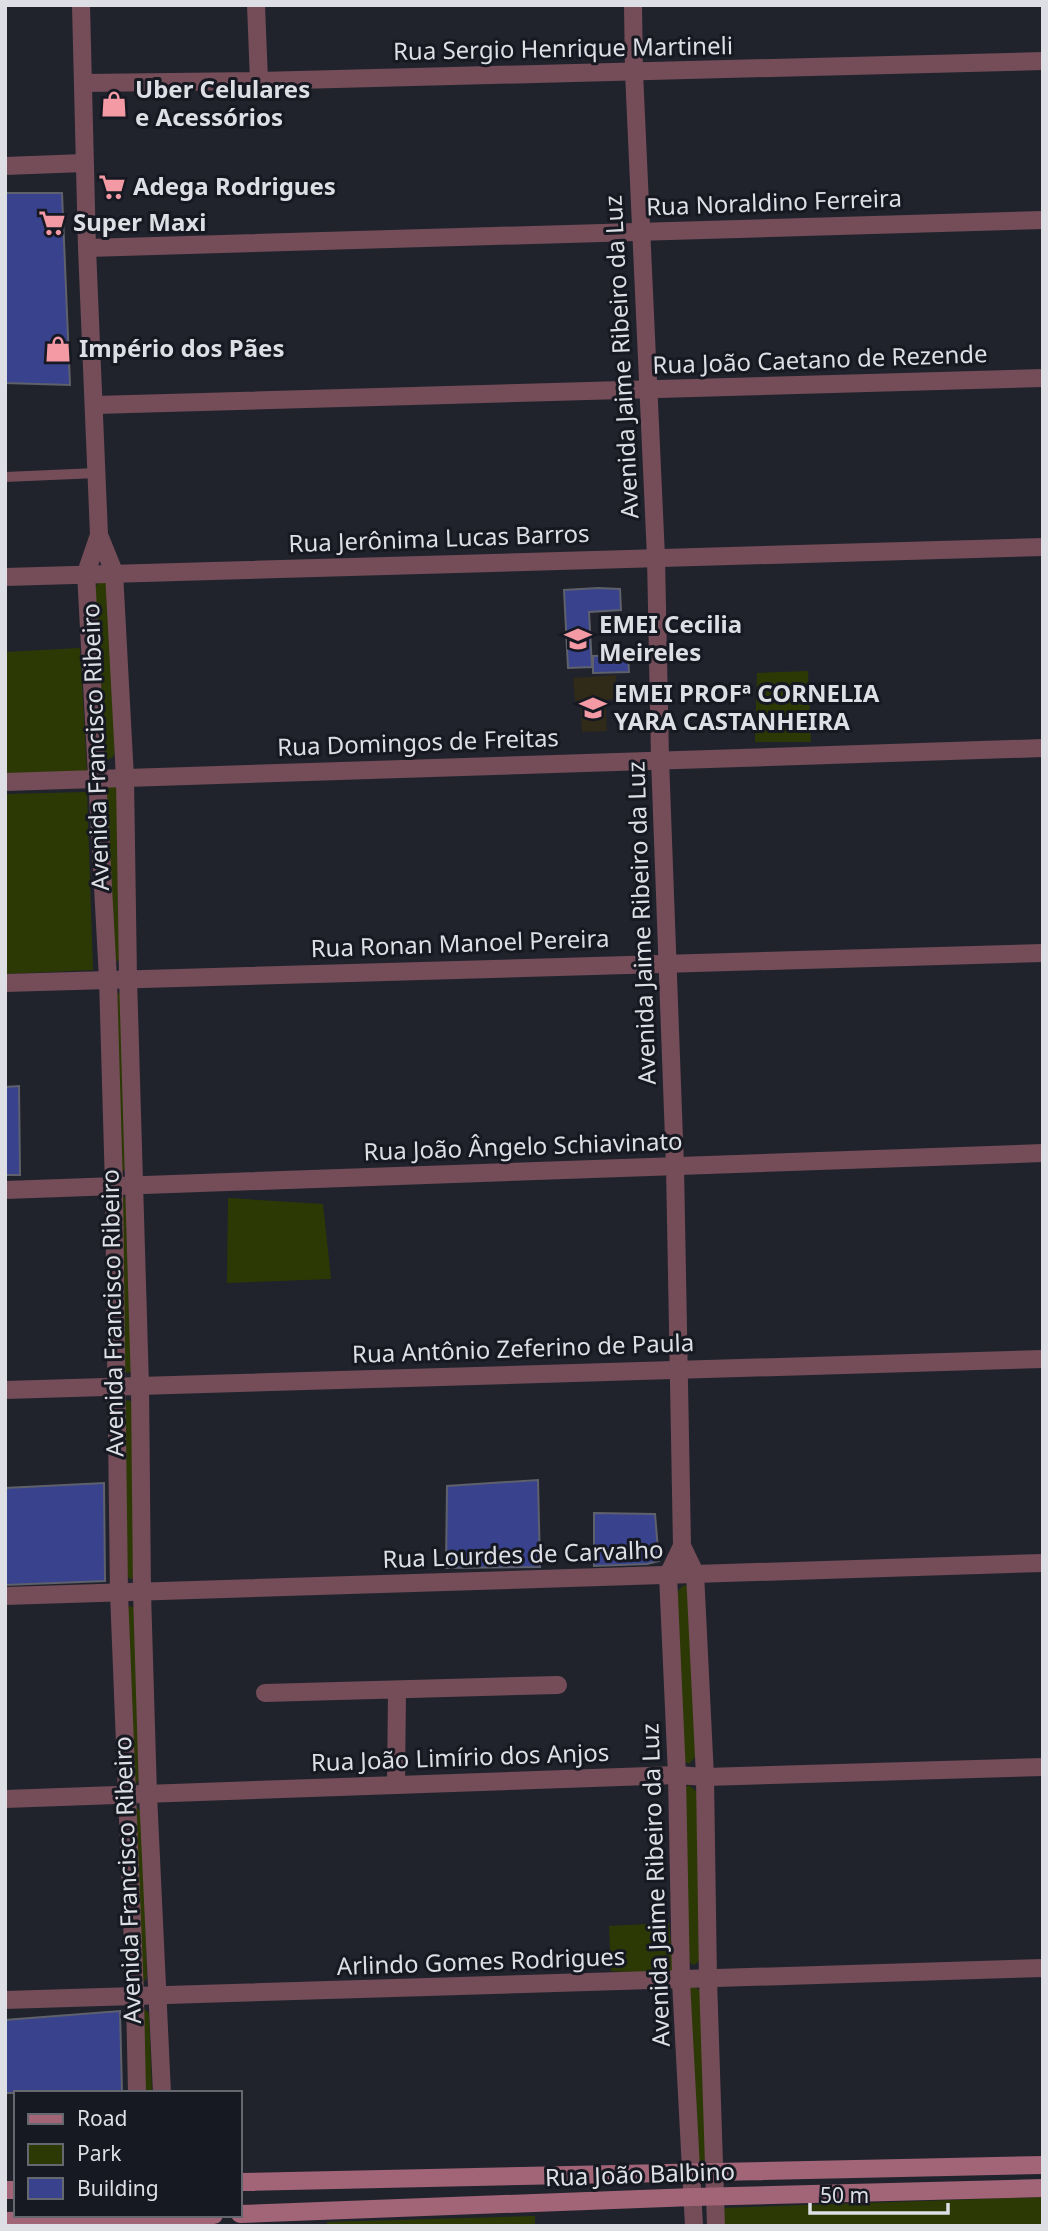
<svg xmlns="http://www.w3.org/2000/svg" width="1048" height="2231" font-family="'Noto Sans',sans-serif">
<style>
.education{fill:#302a19}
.green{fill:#2c3904}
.building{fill:#39428d;stroke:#5e606b;stroke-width:2}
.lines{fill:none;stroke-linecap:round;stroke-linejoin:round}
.service{stroke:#744d59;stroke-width:10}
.minor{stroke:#744d59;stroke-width:18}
.tertiary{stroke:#744d59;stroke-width:18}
.secondary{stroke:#a26477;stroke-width:18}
.labels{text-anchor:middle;stroke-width:6;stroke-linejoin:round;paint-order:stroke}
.street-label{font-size:24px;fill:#dddfe5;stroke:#171922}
.poi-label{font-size:24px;font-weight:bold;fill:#dddfe5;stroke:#171922;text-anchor:start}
</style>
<rect width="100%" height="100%" fill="#20232c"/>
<!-- education -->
<path class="education" d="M616 675 617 699 605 700 607 731 582 732 580 701H575L573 678Z"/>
<!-- green -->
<path class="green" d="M100 581 106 583 109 587 115 752 113 757 107 760 103 758 93 589Z
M80 648 87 772 5 774V652Z
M808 671 811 742H755L757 673Z
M114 785 117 789 121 959 115 962 103 786Z
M87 792 93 970 5 974V794Z
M117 992 121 995 126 1169 121 1172Z
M120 1194 128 1200 134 1370 128 1373 124 1371Z
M228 1198 323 1204 331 1279 227 1283Z
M128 1400 133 1403 137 1576 131 1579 127 1577 122 1403Z
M684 1585 689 1587 696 1756 689 1764 684 1761 676 1593Z
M130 1606 134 1608 141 1777 135 1785 124 1609Z
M689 1785 697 1792 699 1961 694 1965 689 1962 683 1789Z
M135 1806 143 1813 147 1978 140 1985Z
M669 1923 674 1975 611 1971 609 1926Z
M694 1986 702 1992 707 2157 705 2162 699 2165 689 1989Z
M142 2007 149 2013 152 2093H138Z
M1043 2197V2226H721L720 2208Z
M535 2216V2226H327V2222Z"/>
<!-- building -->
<path class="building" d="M5 193H62L70 385 5 383Z
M598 588 620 589 621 610 589 612 592 667 568 668 564 590Z
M628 655 629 672 593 673V656Z
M19 1086 20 1175H5V1087Z
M538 1480 540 1567 446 1568 447 1486Z
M104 1483 105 1581 5 1585V1488Z
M594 1513 655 1514 659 1561 647 1564 594 1566Z
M120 2011 122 2093H5V2020Z"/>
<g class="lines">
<!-- service -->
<path class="service" d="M5 477 97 473"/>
<!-- minor -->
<path class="minor" d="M256 5 259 81
M83 83 259 81 1043 61
M5 166 84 163
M87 248 1043 220
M95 405 1043 378
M5 577 1043 547
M5 782 1043 748
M5 983 1043 953
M5 1190 1043 1153
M5 1390 1043 1359
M5 1596 1043 1563
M265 1693 558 1685
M396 1785 397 1690
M5 1799 677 1775 705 1777 1043 1767
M5 2000 1043 1968"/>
<!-- tertiary -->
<path class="tertiary" d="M81 5 87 248 99 535 114 572 125 778 128 978 140 1386 142 1592 148 1794 162 2093
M633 5 634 72 656 557 660 759 675 1166 682 1546 695 1573 705 1777 708 1979 716 2226
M99 535 86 573 108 979 114 1187 119 1593 135 1996 137 2093
M682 1546 668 1575 677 1775 681 1981 694 2226"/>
<!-- secondary -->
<path class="secondary" d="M240 2182 1043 2165
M5 2190H16
M240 2214 693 2197 1043 2188
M5 2221 214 2215"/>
</g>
<!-- icons -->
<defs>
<g id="shop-bare" transform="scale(2.1)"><path d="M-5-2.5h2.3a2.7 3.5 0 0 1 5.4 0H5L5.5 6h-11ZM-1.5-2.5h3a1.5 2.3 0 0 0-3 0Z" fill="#f49aa4" stroke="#171922" stroke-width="2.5" paint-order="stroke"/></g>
<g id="supermarket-bare" transform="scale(2.1)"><path d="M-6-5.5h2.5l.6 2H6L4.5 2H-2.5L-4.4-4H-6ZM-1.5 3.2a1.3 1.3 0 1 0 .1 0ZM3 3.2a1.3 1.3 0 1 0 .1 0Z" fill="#f49aa4" stroke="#171922" stroke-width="2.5" paint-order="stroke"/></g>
<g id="school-bare" transform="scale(2.1)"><path d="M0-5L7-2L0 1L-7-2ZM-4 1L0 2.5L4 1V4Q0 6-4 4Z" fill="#f49aa4" stroke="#171922" stroke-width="2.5" paint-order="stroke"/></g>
</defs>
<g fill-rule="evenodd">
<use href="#shop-bare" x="114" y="104"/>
<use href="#supermarket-bare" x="112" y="187"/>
<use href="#supermarket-bare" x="52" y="223"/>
<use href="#shop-bare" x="58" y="349"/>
<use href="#school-bare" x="578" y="639"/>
<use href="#school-bare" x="593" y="708"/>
</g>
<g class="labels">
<!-- street labels -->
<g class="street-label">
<text transform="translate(563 49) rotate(-1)" y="8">Rua Sergio Henrique Martineli</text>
<text transform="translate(774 203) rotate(-2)" y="8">Rua Noraldino Ferreira</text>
<text transform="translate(622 357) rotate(-93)" y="8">Avenida Jaime Ribeiro da Luz</text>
<text transform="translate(820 360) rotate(-2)" y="8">Rua João Caetano de Rezende</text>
<text transform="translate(439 539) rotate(-2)" y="8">Rua Jerônima Lucas Barros</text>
<text transform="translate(418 743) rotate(-2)" y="8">Rua Domingos de Freitas</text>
<text transform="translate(96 747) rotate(-92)" y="8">Avenida Francisco Ribeiro</text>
<text transform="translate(642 923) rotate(-92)" y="8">Avenida Jaime Ribeiro da Luz</text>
<text transform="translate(460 944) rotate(-2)" y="8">Rua Ronan Manoel Pereira</text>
<text transform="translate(523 1147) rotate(-2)" y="8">Rua João Ângelo Schiavinato</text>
<text transform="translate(113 1313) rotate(-91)" y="8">Avenida Francisco Ribeiro</text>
<text transform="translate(523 1349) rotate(-2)" y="8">Rua Antônio Zeferino de Paula</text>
<text transform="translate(523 1555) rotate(-2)" y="8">Rua Lourdes de Carvalho</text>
<text transform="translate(460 1758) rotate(-2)" y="8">Rua João Limírio dos Anjos</text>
<text transform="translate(128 1880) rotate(-92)" y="8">Avenida Francisco Ribeiro</text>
<text transform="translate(656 1885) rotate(-92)" y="8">Avenida Jaime Ribeiro da Luz</text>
<text transform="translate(481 1962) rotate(-2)" y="8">Arlindo Gomes Rodrigues</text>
<text transform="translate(640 2175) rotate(-2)" y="8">Rua João Balbino</text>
</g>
<!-- poi labels -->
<g class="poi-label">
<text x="135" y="98">Uber Celulares<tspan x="135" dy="28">e Acessórios</tspan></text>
<text x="133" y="195">Adega Rodrigues</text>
<text x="73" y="231">Super Maxi</text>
<text x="79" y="357">Império dos Pães</text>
<text x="599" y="633">EMEI Cecilia<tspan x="599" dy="28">Meireles</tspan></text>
<text x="614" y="702">EMEI PROFª CORNELIA<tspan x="614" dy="28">YARA CASTANHEIRA</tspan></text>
</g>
</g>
<!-- border -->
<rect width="1048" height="2231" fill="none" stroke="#dddfe5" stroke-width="14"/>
<!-- legend -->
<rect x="14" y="2091" width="228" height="126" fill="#171922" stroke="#666870" stroke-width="2"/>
<rect x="28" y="2114" width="35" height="10" fill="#a26477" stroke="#666870" stroke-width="2"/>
<text x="77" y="2126" font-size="21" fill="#dddfe5">Road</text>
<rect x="28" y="2144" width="35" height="21" fill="#2c3904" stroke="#666870" stroke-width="2"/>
<text x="77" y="2161" font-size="21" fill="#dddfe5">Park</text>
<rect x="28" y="2178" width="35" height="21" fill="#39428d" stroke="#666870" stroke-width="2"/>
<text x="77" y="2196" font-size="21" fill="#dddfe5">Building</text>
<!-- scale -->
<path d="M810 2203v10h138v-10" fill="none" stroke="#dddfe5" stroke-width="3.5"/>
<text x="820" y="2203" font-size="21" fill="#dddfe5" stroke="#171922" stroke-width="5" paint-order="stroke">50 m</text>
</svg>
